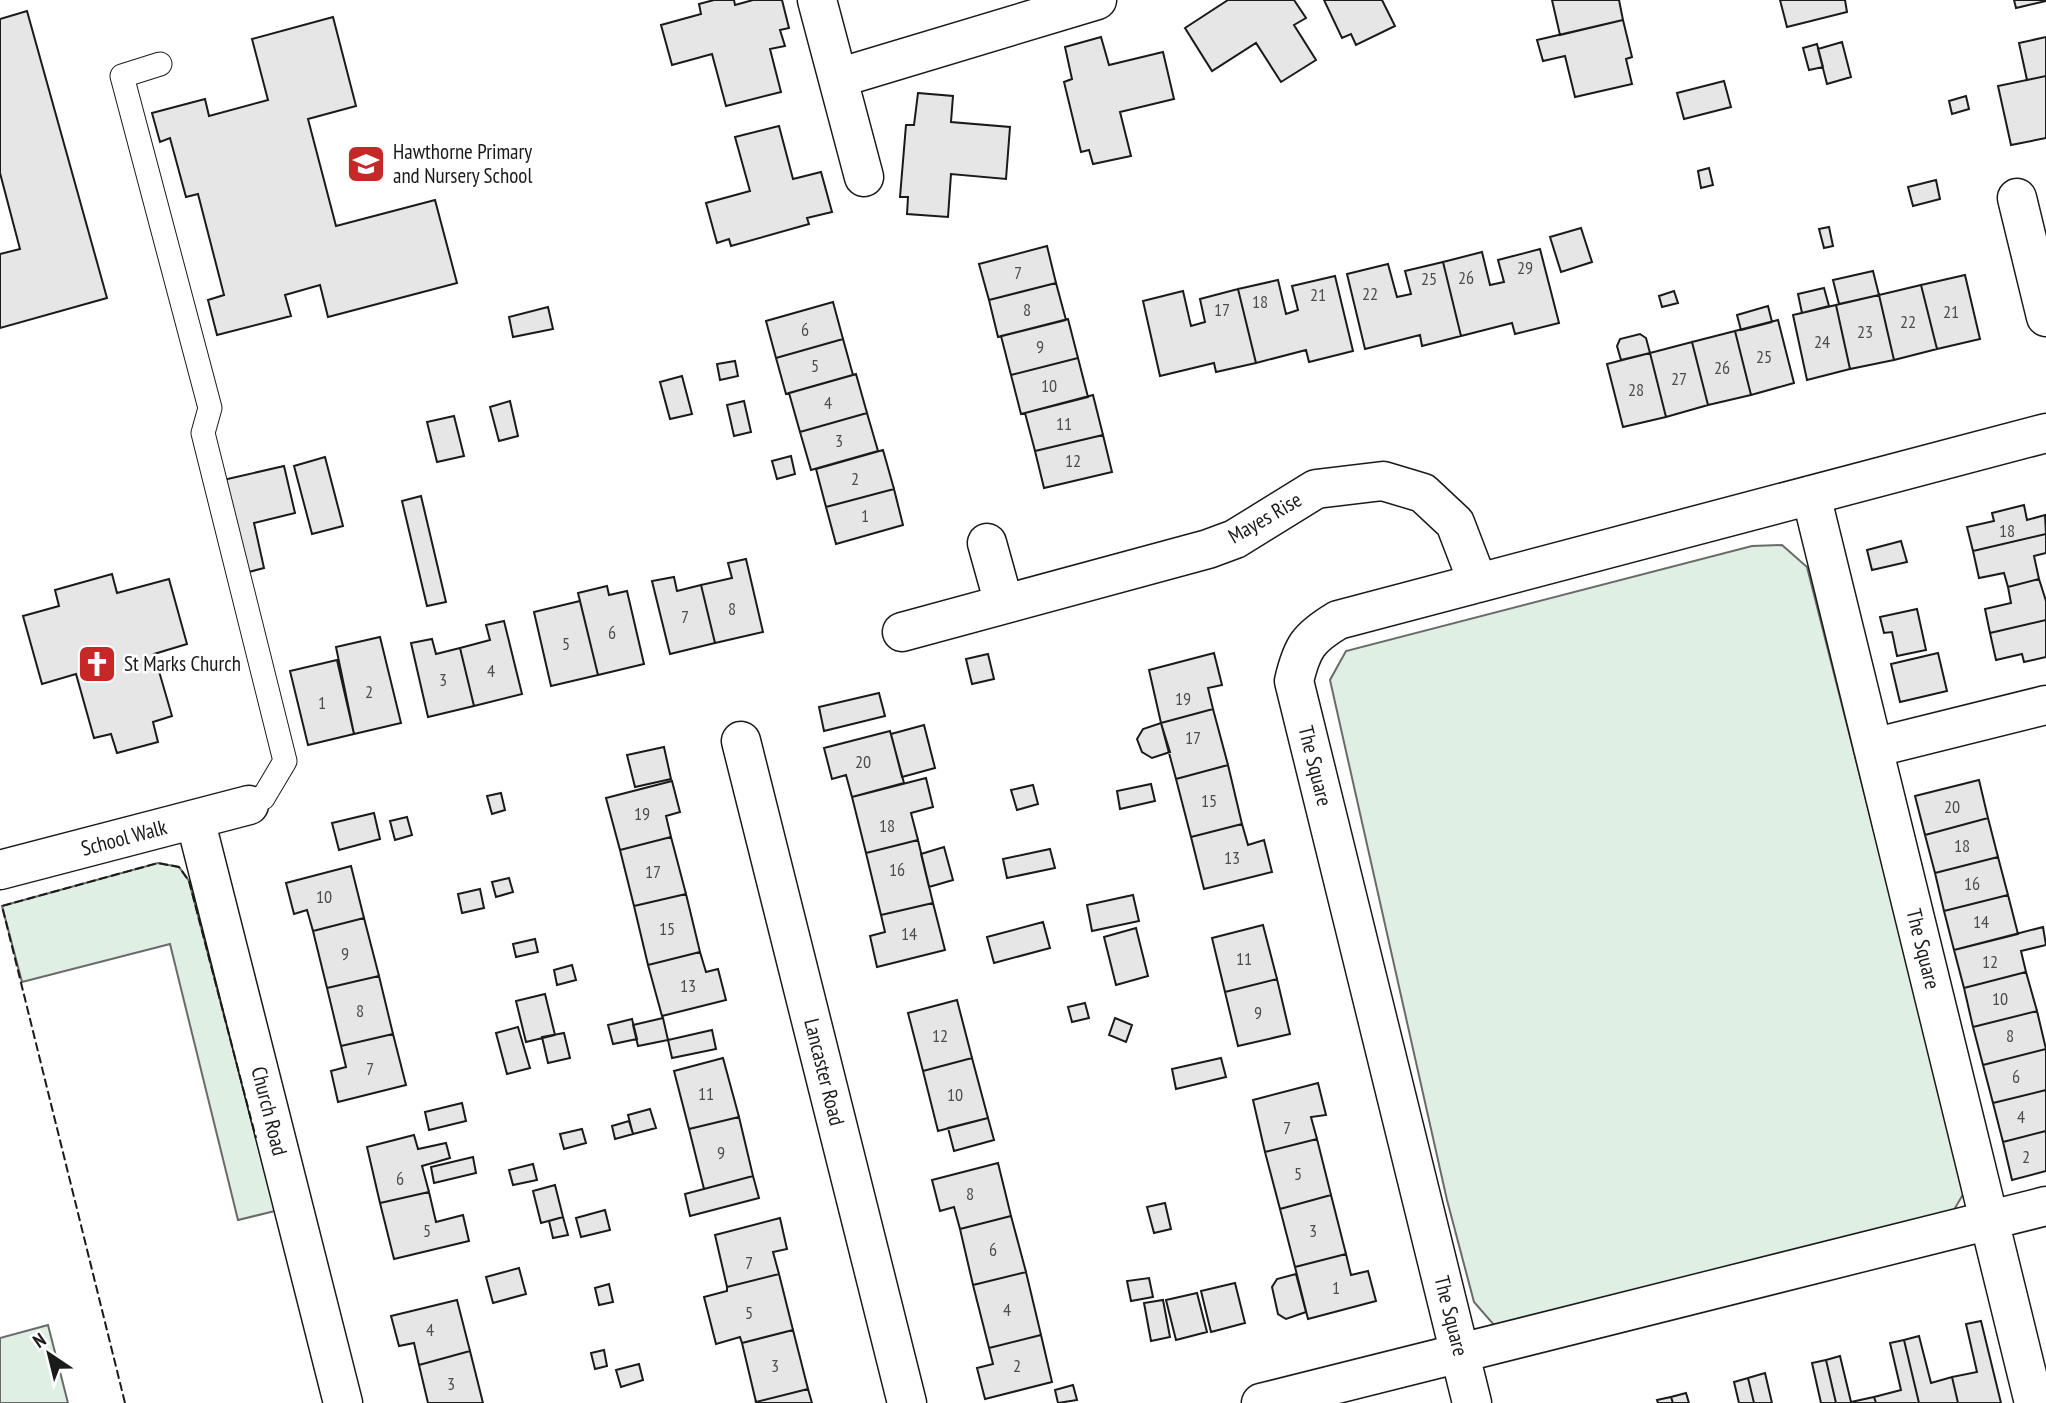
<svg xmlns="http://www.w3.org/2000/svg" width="2046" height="1403" font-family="'PT Sans Narrow',sans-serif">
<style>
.green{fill:#e0efe3;stroke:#6a6a6a;stroke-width:2}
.building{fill:#e6e6e6;stroke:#1a1a1a;stroke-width:2}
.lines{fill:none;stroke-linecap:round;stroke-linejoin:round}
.lane-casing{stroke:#1a1a1a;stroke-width:25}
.street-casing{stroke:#1a1a1a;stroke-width:41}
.lane{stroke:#fff;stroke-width:23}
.street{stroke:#fff;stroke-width:38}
.fence{stroke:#1a1a1a;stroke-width:2;stroke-dasharray:9 3.5;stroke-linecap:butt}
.labels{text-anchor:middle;stroke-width:5;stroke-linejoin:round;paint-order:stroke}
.number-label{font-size:18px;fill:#4d4d4d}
.poi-label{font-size:21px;fill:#1a1a1a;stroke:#fff;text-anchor:start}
.street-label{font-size:21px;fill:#1a1a1a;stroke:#fff}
</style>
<rect width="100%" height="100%" fill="#fff"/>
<!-- green -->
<path class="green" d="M1782 545 1807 567 1965 1191 1951 1215 1494 1325 1474 1302 1447 1200 1330 680 1346 651 1752 546Z
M158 863 179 867 189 881 275 1211 238 1220 170 944 22 982 2 906Z
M48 1325 68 1403H0V1338Z"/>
<!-- building -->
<path class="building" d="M714 0H734L735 5 753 0H782L789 28 780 30 785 46 770 49 781 92 726 106 712 54 672 65 661 25 701 14 699 4Z
M1228 0H1294L1306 18 1294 25 1316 60 1281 82 1256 43 1212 71 1185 28Z
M1324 0H1382L1395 26 1356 45 1351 34 1342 38Z
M1552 0H1619L1623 20 1560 35Z
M1780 0H1845L1847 12 1787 27Z
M2014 0H2046V1L2016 8Z
M27 11 107 298 0 328V254L20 249 0 173V19Z
M333 17 356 106 308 119 336 226 435 200 457 283 328 317 320 285 285 295 291 316 217 335 208 300 224 295 198 194 186 197 170 138 160 142 152 113 205 99 209 116 268 100 252 39Z
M1623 20 1632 57 1626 59 1632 84 1575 97 1565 56 1543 61 1537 40Z
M1101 37 1109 65 1163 52 1174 99 1120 112 1131 156 1093 164 1089 150 1081 152 1064 82 1072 79 1065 47Z
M2046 37V76L2027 80 2019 43Z
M1842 42 1851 77 1827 84 1818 49Z
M1817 44 1823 67 1809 70 1803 48Z
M2046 76V138L2011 145 1998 86Z
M1724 81 1731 107 1684 119 1677 93Z
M918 93 953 96 951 122 1010 127 1006 179 951 174 948 217 907 214 908 197H900L906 125H914Z
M1966 96 1969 109 1952 114 1949 101Z
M779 126 793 179 821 172 832 212 807 218 809 224 731 246 729 239 717 243 706 203 750 191 735 137Z
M1709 168 1713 185 1701 188 1698 171Z
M1936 180 1940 199 1913 206 1908 187Z
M1829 227 1833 246 1824 248 1819 229Z
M1581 228 1592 262 1561 272 1550 237Z
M1047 246 1056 283 989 300 979 264Z
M1540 249 1559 323 1515 334 1512 323 1461 336 1443 262 1482 252 1490 285 1504 282 1498 260Z
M1443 262 1461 336 1422 346 1420 335 1365 349 1347 274 1388 264 1397 297 1411 294 1405 271Z
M1873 271 1879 295 1839 304 1833 280Z
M1965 275 1980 339 1937 349 1921 285Z
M1335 276 1353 351 1309 362 1306 350 1256 363 1238 289 1278 280 1286 314 1298 310 1292 286Z
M1056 283 1066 320 998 337 989 300Z
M1921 285 1937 349 1894 360 1879 295Z
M1824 288 1829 306 1802 313 1798 294Z
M1238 289 1256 363 1216 372 1214 363 1160 376 1143 301 1183 291 1191 326 1205 322 1200 299Z
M1674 291 1678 303 1662 307 1659 296Z
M1879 295 1894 360 1850 369 1836 305Z
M833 302 843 339 776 358 766 321Z
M1836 305 1850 369 1807 380 1793 315Z
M1768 306 1772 322 1741 330 1737 315Z
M548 307 553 329 513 337 509 317Z
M1068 319 1078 358 1011 375 1001 336Z
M1778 320 1794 383 1751 395 1735 331Z
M1735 331 1751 395 1708 405 1692 342Z
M1640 334 1646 338 1650 353 1621 360 1617 346 1620 339Z
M843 339 853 375 786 394 776 358Z
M1692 342 1708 405 1666 417 1650 353Z
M1650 353 1666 417 1623 427 1607 364Z
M1078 358 1088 397 1021 414 1011 375Z
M735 361 738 376 720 380 717 364Z
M856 374 867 413 800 432 789 393Z
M682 376 692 414 670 419 660 382Z
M1093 395 1103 435 1035 451 1025 413Z
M510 401 518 436 499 441 490 407Z
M744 401 751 432 734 436 727 405Z
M867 413 878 451 811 470 800 432Z
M454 416 464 456 437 462 427 422Z
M1103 435 1112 472 1044 488 1035 451Z
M883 450 894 489 826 507 816 469Z
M791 456 795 474 777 479 772 461Z
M325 457 343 526 312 534 294 466Z
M284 466 295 513 254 523 264 568 245 573 223 480Z
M894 489 903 525 836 544 826 507Z
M421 496 446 602 427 606 402 501Z
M2024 505 2027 520 2045 515 2046 534 1973 551 1967 527 1994 521 1992 513Z
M2046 534V553L2034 556 2039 579 2008 587 2004 573 1979 578 1973 551Z
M1901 541 1907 562 1872 570 1867 550Z
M746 559 763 632 715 643 701 585 732 578 728 563Z
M112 574 117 593 169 579 187 644 154 654 172 716 153 722 158 742 117 753 111 734 94 738 76 674 42 684 23 616 59 606 55 590Z
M674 577 677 591 701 585 715 643 670 654 652 581Z
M2039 579 2046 601V620L1990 633 1985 609 2011 603 2008 587Z
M607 586 609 595 627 591 644 664 598 675 578 593Z
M580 601 598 675 551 686 534 612Z
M1917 609 1926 650 1897 656 1892 632 1884 633 1880 617Z
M2046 620V657L2024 662 2022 654 1996 660 1990 633Z
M504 621 522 694 474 706 460 648 490 640 486 625Z
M380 637 401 723 354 734 336 647Z
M432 639 436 654 460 648 474 706 428 717 411 643Z
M1214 653 1222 685 1208 688 1213 709 1161 723 1149 670Z
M1938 653 1947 691 1900 702 1891 664Z
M988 654 994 679 972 684 966 659Z
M337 660 354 734 308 745 290 671Z
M879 693 885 716 824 731 819 707Z
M1213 709 1228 765 1176 779 1161 723Z
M1161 723 1170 752 1152 758 1142 752 1137 739 1143 729Z
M924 725 935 768 902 777 891 734Z
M890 731 904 783 852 797 846 775 832 779 824 748Z
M664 747 671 779 635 787 627 755Z
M1228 765 1242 824 1191 837 1176 779Z
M926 778 933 807 911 813 918 840 866 853 852 797Z
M1979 780 1988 818 1925 835 1915 796Z
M672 781 680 812 666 816 671 837 620 850 606 798Z
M1151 784 1155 801 1120 809 1117 791Z
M1033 785 1038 804 1017 810 1011 790Z
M501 793 505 810 492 814 487 796Z
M374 813 380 839 339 850 332 823Z
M407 817 412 835 395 840 390 821Z
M1988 818 1998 857 1935 873 1925 835Z
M1242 824 1248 845 1264 840 1272 872 1204 889 1191 837Z
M671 837 686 894 634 906 620 850Z
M918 840 933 903 881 915 866 853Z
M944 847 953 880 929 887 921 854Z
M1050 849 1055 868 1007 878 1003 859Z
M1998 857 2008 895 1944 911 1935 873Z
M351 866 364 918 313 931 307 910 294 914 286 883Z
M509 878 513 892 496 897 492 882Z
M480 889 484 908 462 913 458 894Z
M686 894 700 952 648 965 634 906Z
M1133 895 1139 921 1092 931 1087 905Z
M2008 895 2018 934 1954 950 1944 911Z
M933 903 945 950 877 967 870 936 885 932 881 915Z
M364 918 379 976 327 988 313 931Z
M1043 922 1050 948 994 963 987 937Z
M1263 925 1277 979 1225 992 1212 938Z
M2043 927 2046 945 2021 951 2026 972 1964 988 1954 950Z
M1136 928 1148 976 1116 985 1104 937Z
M535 939 538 952 516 957 513 944Z
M700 952 706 972 718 969 726 1000 662 1016 648 965Z
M572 965 576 980 557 985 554 970Z
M2026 972 2037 1011 1973 1027 1964 988Z
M379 976 393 1034 341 1046 327 988Z
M1277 979 1290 1034 1238 1046 1225 992Z
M545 994 555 1035 526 1042 516 1001Z
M957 1000 972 1058 923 1071 908 1013Z
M1085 1003 1089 1018 1072 1022 1068 1007Z
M2037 1011 2046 1049 1983 1065 1973 1027Z
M663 1018 668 1040 638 1046 633 1025Z
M1115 1018 1132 1025 1126 1042 1109 1035Z
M632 1019 637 1039 613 1044 608 1025Z
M518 1027 530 1068 507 1074 496 1033Z
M712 1030 716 1049 672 1058 668 1040Z
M564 1033 570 1058 548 1063 542 1037Z
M393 1034 406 1085 338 1102 331 1071 346 1067 341 1046Z
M2046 1049V1090L1993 1103 1983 1065Z
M723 1058 739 1117 689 1129 674 1071Z
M972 1058 988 1118 938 1131 923 1071Z
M1221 1058 1226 1077 1176 1089 1172 1069Z
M1318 1083 1326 1115 1311 1117 1317 1139 1265 1152 1253 1100Z
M2046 1090V1131L2003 1142 1993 1103Z
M462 1103 466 1121 429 1130 425 1112Z
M650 1109 656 1128 633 1134 628 1115Z
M739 1117 753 1176 704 1189 689 1129Z
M988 1118 994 1140 954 1151 948 1128Z
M629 1121 633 1134 615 1139 612 1126Z
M582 1129 586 1143 564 1149 560 1134Z
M2046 1131V1171L2012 1180 2003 1142Z
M414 1135 418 1149 446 1143 450 1158 422 1166 429 1192 380 1203 367 1147Z
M1317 1139 1331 1195 1280 1209 1265 1152Z
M473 1157 476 1173 434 1183 431 1167Z
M998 1163 1011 1216 960 1229 954 1207 940 1211 932 1180Z
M533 1164 537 1180 513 1185 509 1170Z
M753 1176 759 1198 690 1216 685 1194Z
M555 1185 563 1217 541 1223 533 1191Z
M429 1192 436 1222 463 1215 469 1241 394 1259 380 1203Z
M1331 1195 1346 1254 1295 1267 1280 1209Z
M1165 1203 1171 1229 1154 1233 1147 1207Z
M605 1210 610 1230 581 1237 576 1218Z
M1011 1216 1026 1272 973 1285 960 1229Z
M563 1217 568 1235 553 1238 549 1221Z
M780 1218 787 1249 773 1252 779 1274 727 1287 715 1235Z
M1346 1254 1351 1275 1368 1271 1376 1301 1308 1319 1295 1267Z
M519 1268 526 1294 493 1303 486 1277Z
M1026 1272 1041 1335 989 1348 973 1285Z
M779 1274 793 1330 742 1343 740 1337 716 1344 704 1297 727 1291V1287Z
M1296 1274 1306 1312 1286 1319 1278 1314 1272 1287 1277 1279Z
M1149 1278 1153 1297 1131 1301 1127 1281Z
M1235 1283 1245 1323 1211 1332 1201 1291Z
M609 1284 613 1302 599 1305 595 1288Z
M1197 1293 1207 1332 1176 1340 1166 1300Z
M457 1300 470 1351 419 1365 414 1343 399 1346 391 1316Z
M1163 1300 1170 1337 1151 1341 1144 1303Z
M1981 1321 2001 1403H1958L1952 1377 1977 1372 1966 1324Z
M793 1330 808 1389 756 1402 742 1343Z
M1041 1335 1052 1382 985 1399 977 1368 993 1364 989 1348Z
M1919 1336 1931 1383 1952 1377 1958 1403H1919L1904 1340Z
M1904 1340 1919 1403H1876L1874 1397 1901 1390 1890 1343Z
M604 1350 607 1366 595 1369 591 1353Z
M470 1351 483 1403H428L419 1365Z
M1840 1356 1851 1402 1874 1397 1876 1403H1836L1826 1360Z
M1826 1360 1836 1403H1821L1812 1363Z
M639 1364 643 1380 621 1387 616 1370Z
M1765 1373 1772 1403H1754L1748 1378Z
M1748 1378 1754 1403H1739L1734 1382Z
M1073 1385 1077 1400 1058 1403 1055 1390Z
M808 1389 812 1403H757L756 1402Z
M1686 1393 1689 1403H1673L1671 1397Z
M1671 1397 1673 1403H1658L1657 1400Z"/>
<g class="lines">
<!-- lane casing -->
<g class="lane-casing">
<path id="lane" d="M160 64 122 76 210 408 203 433 285 761 263 798 249 805"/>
</g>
<!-- street casing -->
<g class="street-casing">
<path id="street" d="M817 0 864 177
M838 78 1097 0
M2017 198 2046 317
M1811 495 2034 1403
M987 543 1004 604
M902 632 1208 549 1235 539 1316 489 1383 481 1423 493 1455 523 1478 583
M741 741 907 1403
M1873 748 2046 705
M195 819 343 1403
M0 870 249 805
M1261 1403 2046 1206
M1472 1403 1294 681C1302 647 1308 638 1338 620L2046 433"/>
</g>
<!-- lane -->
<use href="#lane" class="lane"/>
<!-- street -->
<use href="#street" class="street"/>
<!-- fence -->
<path class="fence" d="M125 1403 2 906 158 863 179 867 189 881 256 1138"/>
</g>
<!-- icons -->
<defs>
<g id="school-square" transform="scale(2.0125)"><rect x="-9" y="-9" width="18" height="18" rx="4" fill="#c62828" stroke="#fff"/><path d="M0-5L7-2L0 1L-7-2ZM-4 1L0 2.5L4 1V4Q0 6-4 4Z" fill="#fff"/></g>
<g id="church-square" transform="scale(2.0125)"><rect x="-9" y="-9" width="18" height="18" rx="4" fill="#c62828" stroke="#fff"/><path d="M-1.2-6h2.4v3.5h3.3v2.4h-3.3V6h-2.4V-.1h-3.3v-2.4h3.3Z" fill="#fff"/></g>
</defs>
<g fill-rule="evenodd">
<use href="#school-square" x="366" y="164"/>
<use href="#church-square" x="97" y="664"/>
</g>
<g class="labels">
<!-- number labels -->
<g class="number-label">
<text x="1525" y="274">29</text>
<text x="1018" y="279">7</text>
<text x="1466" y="284">26</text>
<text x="1429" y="285">25</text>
<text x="1370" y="300">22</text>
<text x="1318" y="301">21</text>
<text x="1260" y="308">18</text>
<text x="1027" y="316">8</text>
<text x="1222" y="316">17</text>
<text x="1951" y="318">21</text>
<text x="1908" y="328">22</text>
<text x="805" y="336">6</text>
<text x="1865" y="338">23</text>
<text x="1822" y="348">24</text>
<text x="1040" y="353">9</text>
<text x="1764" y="363">25</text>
<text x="815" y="372">5</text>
<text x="1722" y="374">26</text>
<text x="1679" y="385">27</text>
<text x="1049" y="392">10</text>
<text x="1636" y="396">28</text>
<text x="828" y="409">4</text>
<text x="1064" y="430">11</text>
<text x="839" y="447">3</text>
<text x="1073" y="467">12</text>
<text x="855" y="485">2</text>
<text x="865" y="522">1</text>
<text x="2007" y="537">18</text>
<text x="732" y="615">8</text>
<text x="685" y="623">7</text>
<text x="612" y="639">6</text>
<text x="566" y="650">5</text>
<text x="491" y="677">4</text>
<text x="443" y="686">3</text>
<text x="369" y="698">2</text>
<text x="1183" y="705">19</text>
<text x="322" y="709">1</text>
<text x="1193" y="744">17</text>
<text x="863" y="768">20</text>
<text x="1209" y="807">15</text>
<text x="1952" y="813">20</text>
<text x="642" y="820">19</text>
<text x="887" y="832">18</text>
<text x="1962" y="852">18</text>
<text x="1232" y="864">13</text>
<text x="897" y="876">16</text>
<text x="653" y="878">17</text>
<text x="1972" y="890">16</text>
<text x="324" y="903">10</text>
<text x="1981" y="928">14</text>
<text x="667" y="935">15</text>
<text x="909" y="940">14</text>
<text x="345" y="960">9</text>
<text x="1244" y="965">11</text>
<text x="1990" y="968">12</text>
<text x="688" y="992">13</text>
<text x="2000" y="1005">10</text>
<text x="360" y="1017">8</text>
<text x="1258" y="1019">9</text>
<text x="940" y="1042">12</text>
<text x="2010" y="1042">8</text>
<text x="370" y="1075">7</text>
<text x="2016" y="1083">6</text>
<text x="706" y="1100">11</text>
<text x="955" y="1101">10</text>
<text x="2021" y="1123">4</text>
<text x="1287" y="1134">7</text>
<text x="721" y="1159">9</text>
<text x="2026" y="1163">2</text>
<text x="1298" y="1180">5</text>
<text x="400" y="1185">6</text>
<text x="970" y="1200">8</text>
<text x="427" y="1237">5</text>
<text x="1313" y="1237">3</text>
<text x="993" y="1256">6</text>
<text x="749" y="1269">7</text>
<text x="1336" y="1294">1</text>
<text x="1007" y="1316">4</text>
<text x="749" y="1319">5</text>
<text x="430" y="1336">4</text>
<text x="775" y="1372">3</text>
<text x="1017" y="1372">2</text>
<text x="451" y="1390">3</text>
</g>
<!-- poi labels -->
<g class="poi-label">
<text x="393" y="159">Hawthorne Primary<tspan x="393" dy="24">and Nursery School</tspan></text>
<text x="124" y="671">St Marks Church</text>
</g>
<!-- street labels -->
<g class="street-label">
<text transform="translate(1265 518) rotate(-30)" y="7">Mayes Rise</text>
<text transform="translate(1315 766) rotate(76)" y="7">The Square</text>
<text transform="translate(124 838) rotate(-15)" y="7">School Walk</text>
<text transform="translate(1923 949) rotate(76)" y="7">The Square</text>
<text transform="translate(824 1072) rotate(76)" y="7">Lancaster Road</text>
<text transform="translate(269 1111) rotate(76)" y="7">Church Road</text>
<text transform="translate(1451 1316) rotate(76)" y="7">The Square</text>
</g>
</g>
<!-- north arrow -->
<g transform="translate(49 1354) rotate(325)" stroke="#ffffff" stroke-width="5" paint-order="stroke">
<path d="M0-5L12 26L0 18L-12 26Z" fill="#1a1a1a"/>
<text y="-10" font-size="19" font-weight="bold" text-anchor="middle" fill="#1a1a1a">N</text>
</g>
</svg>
